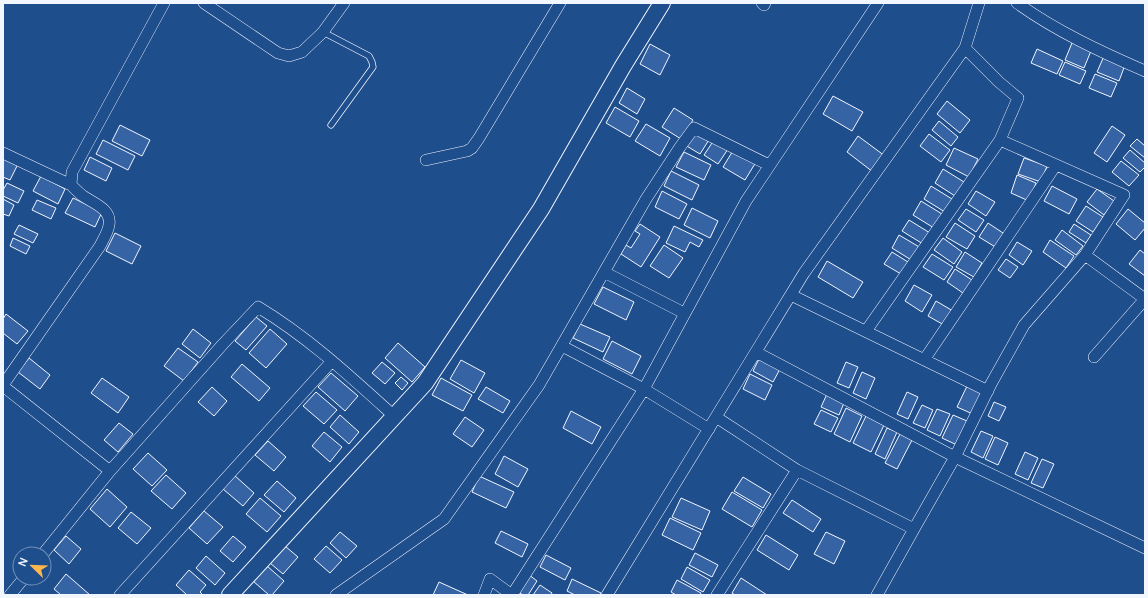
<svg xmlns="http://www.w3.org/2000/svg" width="1148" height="598" font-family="Manrope,sans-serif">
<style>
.building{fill:#3563a3;stroke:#f2f6ff}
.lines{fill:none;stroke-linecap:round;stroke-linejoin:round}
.lane-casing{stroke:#f2f6ff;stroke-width:7}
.street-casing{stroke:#f2f6ff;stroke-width:12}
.secondary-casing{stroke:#f2f6ff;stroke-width:18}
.lane{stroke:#1f4e8c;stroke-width:5.5}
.street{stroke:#1f4e8c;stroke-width:11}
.secondary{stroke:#1f4e8c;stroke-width:16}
</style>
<rect width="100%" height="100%" fill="#1f4e8c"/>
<!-- building -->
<path class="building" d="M1074 38 1093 46 1084 68 1065 60Z
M650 44 670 55 660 75 640 64Z
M1037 49 1063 61 1057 74 1031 63Z
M1104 56 1125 65 1119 81 1097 72Z
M1065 62 1086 71 1080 84 1059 75Z
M1095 74 1117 83 1111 97 1089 88Z
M627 88 645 99 637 114 619 103Z
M833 96 863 112 852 131 823 114Z
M947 101 970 120 960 133 937 114Z
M615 107 639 121 630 137 606 123Z
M674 108 693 120 681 139 662 127Z
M939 121 958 137 951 146 932 130Z
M646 124 670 138 660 156 635 141Z
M120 125 150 140 142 156 112 141Z
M697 126 712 135 700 154 685 145Z
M1112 126 1125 135 1107 162 1094 153Z
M929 134 950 150 941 162 920 146Z
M858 136 885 156 873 172 847 152Z
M716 137 730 146 718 164 704 155Z
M1137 139 1145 146V158L1130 146Z
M103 140 135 156 128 170 96 154Z
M954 148 978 159 969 177 946 165Z
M734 149 756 162 745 180 723 167Z
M1130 150 1145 163V167L1140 172 1123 158Z
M684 152 711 165 704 180 676 167Z
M3 156 18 164 10 180 3 177Z
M90 157 112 168 106 181 84 170Z
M1024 158 1047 166 1041 182 1018 174Z
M1121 161 1139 175 1129 186 1112 172Z
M943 169 964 182 955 196 935 183Z
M671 171 699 185 692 200 664 186Z
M1017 175 1036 183 1029 201 1011 193Z
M41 176 65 189 58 204 33 191Z
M7 183 24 191 18 203 3 196V190Z
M931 186 952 199 945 212 924 199Z
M1052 186 1077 199 1069 214 1044 201Z
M1097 189 1114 201 1104 215 1087 202Z
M662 191 687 204 679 219 655 207Z
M976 191 995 202 986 216 968 204Z
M73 198 102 212 95 227 65 213Z
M3 199 14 205 9 216 3 214Z
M37 200 56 208 51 219 32 210Z
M921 201 942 214 934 228 913 215Z
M1086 206 1103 217 1093 232 1076 221Z
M692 208 718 221 710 238 684 225Z
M966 209 984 220 976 232 958 220Z
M1128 209 1145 223V228L1135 240 1116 224Z
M909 220 930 233 923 244 902 231Z
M955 223 975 236 967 249 946 237Z
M988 223 1006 235 997 248 979 237Z
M640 224 660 237 641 267 621 254 626 245 631 248 640 234 635 231Z
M1074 224 1091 235 1086 243 1069 232Z
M19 225 38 234 33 243 14 234Z
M674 226 703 240 699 247 690 242 685 252 666 243Z
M1062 230 1083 246 1076 255 1055 240Z
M115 233 141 246 132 264 106 251Z
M899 235 921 248 913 261 892 248Z
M13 238 30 246 26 254 10 246Z
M943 238 962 252 954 264 934 250Z
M1050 240 1074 256 1066 268 1043 252Z
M1017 242 1032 251 1023 265 1009 255Z
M664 245 683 258 669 278 650 266Z
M1140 250 1145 254V276L1129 264Z
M892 252 908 262 901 274 884 264Z
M965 252 982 263 974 277 956 267Z
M932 254 953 267 944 280 923 267Z
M1006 259 1018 267 1010 278 998 270Z
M827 261 863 282 853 298 818 277Z
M955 269 972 280 963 293 947 282Z
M914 285 932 295 922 312 905 301Z
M603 287 634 302 626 320 594 304Z
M936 301 953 311 944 325 928 316Z
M6 314 28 331 17 344 3 333V319Z
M256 317 267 326 246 350 235 341Z
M580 324 610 337 603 352 573 338Z
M193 329 211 343 200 358 182 344Z
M270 329 287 344 266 368 249 353Z
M612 341 641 356 632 374 603 359Z
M398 343 425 367 412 382 385 358Z
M178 348 198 362 184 381 164 366Z
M29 358 50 375 40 389 18 372Z
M759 359 780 369 773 382 753 371Z
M461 360 485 373 474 393 450 379Z
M382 362 395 373 385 384 372 373Z
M846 362 858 367 849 388 837 383Z
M242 364 270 388 259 401 231 377Z
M862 372 875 378 866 399 853 393Z
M331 373 358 396 345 411 318 387Z
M750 374 772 385 765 400 743 389Z
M401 377 408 383 402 390 395 383Z
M102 378 129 397 118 413 91 393Z
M441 378 472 395 463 411 432 395Z
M968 384 985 392 975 415 957 407Z
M212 387 227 401 214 416 198 402Z
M486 387 510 401 503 413 478 399Z
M316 392 337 410 324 424 303 406Z
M907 392 918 397 908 419 897 414Z
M827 394 844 403 839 415 821 407Z
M994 402 1006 407 999 421 988 416Z
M922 405 933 410 925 428 913 423Z
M846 408 862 416 850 442 834 434Z
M937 409 950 414 940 436 927 430Z
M821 410 838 418 831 432 814 424Z
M571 411 601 427 592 444 563 428Z
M340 415 359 432 349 444 330 427Z
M953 415 967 421 957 445 942 438Z
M866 416 884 425 871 452 853 443Z
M465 417 484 430 472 447 453 434Z
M119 423 133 434 118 452 104 440Z
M887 428 897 432 885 459 875 454Z
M981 431 993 436 983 458 971 452Z
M324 432 342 447 330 462 312 446Z
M900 434 912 440 897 469 885 463Z
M995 437 1008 443 998 465 985 459Z
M268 441 286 457 274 471 255 455Z
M1025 452 1038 458 1028 480 1015 474Z
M148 453 167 470 152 486 133 469Z
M504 456 528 469 518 487 495 474Z
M1042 459 1054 464 1043 488 1031 483Z
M166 475 186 493 172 509 151 491Z
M234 475 254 493 243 506 223 489Z
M479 476 514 492 506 508 472 492Z
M743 477 771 494 763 508 734 491Z
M277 481 296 498 284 512 264 495Z
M107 489 127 507 110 527 90 509Z
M732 492 762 510 752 527 722 509Z
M260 498 281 516 267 532 246 514Z
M681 498 710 511 702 530 672 517Z
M792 500 821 519 813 532 783 513Z
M204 511 223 527 207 544 189 528Z
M131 512 151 528 137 544 118 528Z
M670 518 701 533 693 550 662 535Z
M501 531 528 544 522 557 495 543Z
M340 532 357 546 346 558 330 543Z
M826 532 845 541 834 564 814 554Z
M766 535 798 555 789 570 757 550Z
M66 536 81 549 69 564 54 550Z
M233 536 246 547 233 562 220 551Z
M285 546 298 557 283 574 270 563Z
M326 546 342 560 330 573 314 559Z
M695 553 718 565 712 577 689 565Z
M546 555 571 568 565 580 540 567Z
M206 556 225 573 215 585 196 568Z
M267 566 284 581 272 595H269L253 581Z
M687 567 710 580 703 592 681 579Z
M189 570 206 585 200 592 203 595H187L176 585Z
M66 574 90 595H61L54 589Z
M528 574 537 581 528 595H523L517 591Z
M741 578 767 595H735L732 593Z
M572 579 601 593 600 595H575L567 591Z
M677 580 701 593 700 595H676L671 592Z
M439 582 468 595H433Z
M540 585 552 593 551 595H533Z"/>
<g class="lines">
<!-- lane casing -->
<g class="lane-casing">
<path id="lane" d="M323 32 369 56 372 62 373 67 331 125"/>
</g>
<!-- street casing -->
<g class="street-casing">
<path id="street" d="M204 3 278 53 289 56 302 52 323 32 344 3
M762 3 764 5 765 3
M1017 3C1056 31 1101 52 1145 71
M1000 140 1124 195 1085 255 1145 299
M3 153 71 185
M426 160 467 151 472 148 479 138 560 3
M1085 255 1024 325 991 384 955 457 1145 548
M604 272 684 313
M791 295 988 391
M866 331 1000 140 1018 98 999 82 965 48 979 3
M562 346 644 389 709 429
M1094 357 1145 299
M924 360 1056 165
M3 385 100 246C103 240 108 232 109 225 112 209 93 203 83 196 79 193 75 189 71 185L72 172 164 3
M3 386 110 471
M716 417 797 470
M43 554 110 471 223 344 258 307C308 337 351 377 394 416
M10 595 24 578
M120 595 332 361
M336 595 444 519 539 385 646 199 680 147 694 128 769 165
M484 595 490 579 512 595 644 389 746 201 878 3
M607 595 804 273 965 48
M717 595 797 470 914 529 955 457 756 352
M877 595 914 529"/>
</g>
<!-- secondary casing -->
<g class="secondary-casing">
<path id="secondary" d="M230 595 425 383 541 209 623 66 662 3"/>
</g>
<!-- lane -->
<use href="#lane" class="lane"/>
<!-- street -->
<use href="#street" class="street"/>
<!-- secondary -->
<use href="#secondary" class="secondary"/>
</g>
<!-- border -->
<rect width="1148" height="598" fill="none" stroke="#f2f6ff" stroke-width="8"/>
<!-- north arrow -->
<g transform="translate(32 566) rotate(293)"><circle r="19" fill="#1f4e8c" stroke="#7391ba"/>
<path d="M0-3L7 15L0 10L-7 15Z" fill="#ffb74d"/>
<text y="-6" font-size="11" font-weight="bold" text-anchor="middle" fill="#f2f6ff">N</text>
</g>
</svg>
